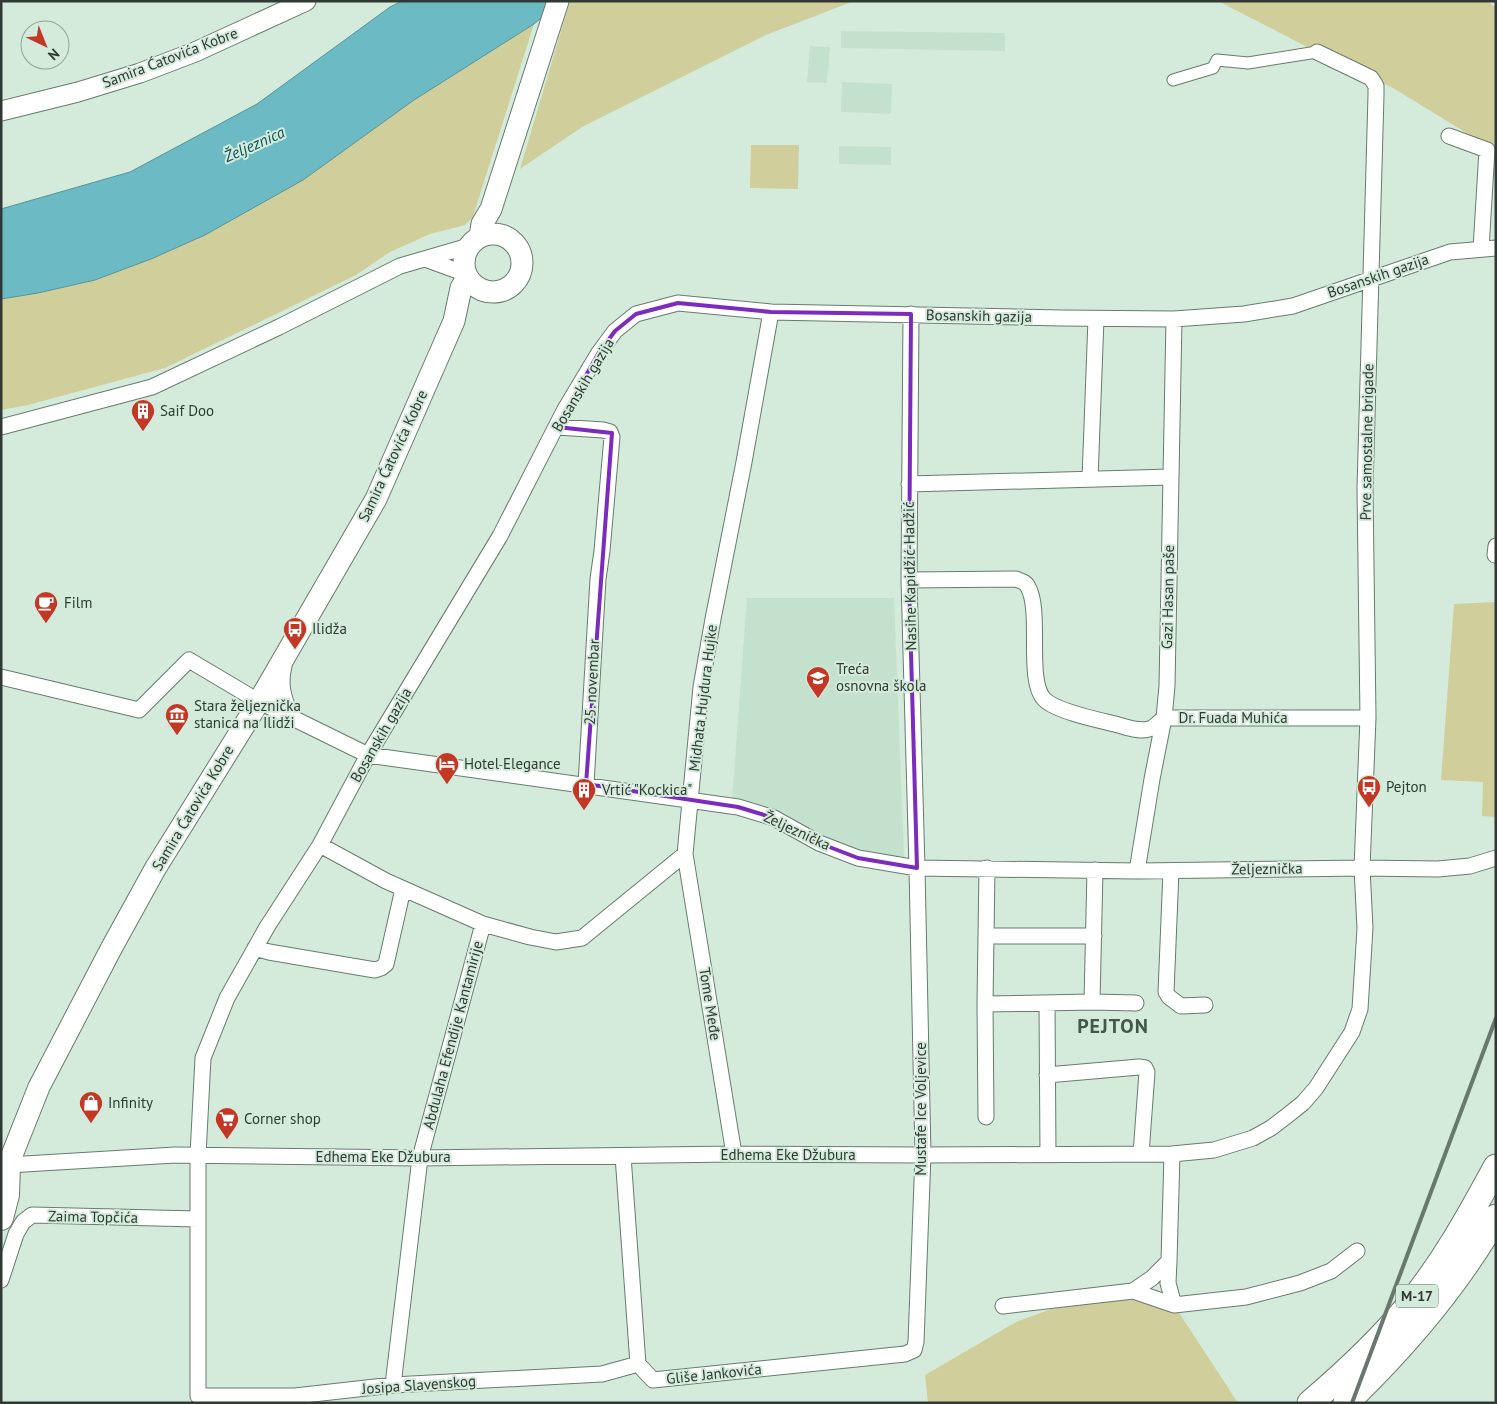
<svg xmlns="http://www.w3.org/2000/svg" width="1497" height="1404" font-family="'PT Sans',sans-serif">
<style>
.built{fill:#c4e1cd}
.green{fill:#d0ce9b}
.water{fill:#6bbac4;stroke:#599398}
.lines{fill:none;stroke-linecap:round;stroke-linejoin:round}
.pedestrian-casing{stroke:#677b6e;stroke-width:13}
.minor-casing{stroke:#677b6e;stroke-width:17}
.tertiary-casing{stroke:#677b6e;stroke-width:21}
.secondary-casing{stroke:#677b6e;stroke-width:23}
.primary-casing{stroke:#677b6e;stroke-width:26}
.trunk-casing{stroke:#677b6e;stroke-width:27}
.pedestrian{stroke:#fff;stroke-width:11}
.minor{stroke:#fff;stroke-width:15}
.tertiary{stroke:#fff;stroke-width:19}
.secondary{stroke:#fff;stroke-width:21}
.primary{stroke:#fff;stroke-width:24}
.trunk{stroke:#fff;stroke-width:25}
.rail{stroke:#69776d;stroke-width:4}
.marked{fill:none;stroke:#7b2cbf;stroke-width:4;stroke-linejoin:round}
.labels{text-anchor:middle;stroke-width:4;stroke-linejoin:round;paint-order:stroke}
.shield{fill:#d4ebdb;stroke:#616e65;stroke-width:1}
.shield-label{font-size:14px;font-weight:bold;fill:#303933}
.street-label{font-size:15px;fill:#303933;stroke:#d4ebdb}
.poi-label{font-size:15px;fill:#303933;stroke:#d4ebdb;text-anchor:start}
.water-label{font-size:16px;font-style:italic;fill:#085158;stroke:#d4ebdb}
.district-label{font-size:20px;font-weight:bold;letter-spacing:1px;fill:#425649;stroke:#d4ebdb}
</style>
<rect width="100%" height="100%" fill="#d4ebdb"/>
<!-- built -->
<path class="built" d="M841 31 1005 33V51L841 48Z
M810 46 830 47 827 83 807 82Z
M842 82 892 84 891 114 841 112Z
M839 146 891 147V165L839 164Z
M747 598H894L904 857 849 851 732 800Z"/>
<!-- green -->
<path class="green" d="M570 1H854L766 35 582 127 520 169Z
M1218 1H1487L1496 8V151L1393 88 1317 52Z
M534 24 477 204 473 217 465 225 430 234 390 252 356 275 165 368 28 405 1 410V299L38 293 95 280 151 259 205 235 303 180 414 100Z
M751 145H799L798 189 750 188Z
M1496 602V817L1482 816 1483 782 1441 780 1454 604Z
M1099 1291 1176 1308 1238 1403H928L925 1375 1016 1322Z"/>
<!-- water -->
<path class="water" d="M402 1H562L534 24 414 100 303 180 205 235 151 259 95 280 38 293 1 299V209L130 172 257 104 390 7Z"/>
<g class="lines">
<!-- pedestrian casing -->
<g class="pedestrian-casing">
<path id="pedestrian" d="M1173 80 1213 68 1217 60 1248 63 1317 52"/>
</g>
<!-- minor casing -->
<g class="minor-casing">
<path id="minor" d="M1449 136 1487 150 1481 249
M425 259 466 274
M1 427 152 387 279 327 400 266 469 246
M557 427 603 430 610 432 612 437 602 551 598 579 586 784
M1090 479 1096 319
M909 484 1171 477
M1495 555 1496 546
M909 580 1016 579C1021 581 1026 582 1028 587 1042 611 1026 680 1044 699 1055 711 1098 720 1115 724 1125 727 1138 732 1149 729 1154 728 1160 721 1164 718H1368
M1 677 139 710 189 660 258 701 368 755 738 807 774 818 819 843 858 858 917 868 1137 871 1362 868 1438 869 1470 866 1496 858
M320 845 386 881 483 924 530 937 556 942 582 938 685 854
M1137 871 1152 779 1164 718 1167 686 1174 319
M1171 871 1166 992 1169 997 1181 1006 1205 1005
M986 936H1094
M255 948 269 952 375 970 381 968 386 964 403 889
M1092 1002 1095 870
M1047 1003 1048 1154
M985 1004 987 868
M1047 1075 1139 1067 1145 1068 1147 1072 1141 1154
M986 1117 985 1004 1092 1002 1136 1003
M734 1154 685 854 701 687 713 619 744 462 771 312
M623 1156 638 1364 653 1380 905 1354 914 1350 916 1342 923 1155 917 868 909 580 911 314
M8 1165 175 1155 420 1158 734 1154 923 1155 1172 1154 1214 1150 1253 1138 1271 1128 1288 1115 1303 1103 1316 1088 1352 1032 1360 1009 1365 928 1362 868 1368 718 1365 489 1376 95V86L1371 78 1317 52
M1169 1261 1168 1283 1174 1305
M1 1280 16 1234 23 1222 32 1215 198 1219
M1133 1291 1174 1305 1246 1297 1300 1283 1331 1271 1357 1251
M1003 1306 1133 1291 1152 1278 1169 1261 1172 1154
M638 1364 602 1374 393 1385 295 1396H198V1155L203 1058 227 998 267 927 320 845 368 755 500 536 565 409 598 354 615 331 636 314 678 303 771 312 1061 318 1174 319 1244 314 1293 306 1450 252 1496 248
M393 1385 420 1158 483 924"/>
</g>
<!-- tertiary casing -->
<g class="tertiary-casing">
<path id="tertiary" d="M1 111 78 92 140 73 195 52 306 1"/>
</g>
<!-- secondary casing -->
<g class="secondary-casing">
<path id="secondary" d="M464 263a29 29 0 1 1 58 0a29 29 0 1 1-58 0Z
M480 237 482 224 491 209 558 1
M281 666C276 685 281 699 288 716
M8 1165 39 1087 112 947 155 869 255 708 376 499 454 321 461 288 467 278"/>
</g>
<!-- primary casing -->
<g class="primary-casing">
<path id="primary" d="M1 1218 7 1195 8 1165"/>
</g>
<!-- trunk casing -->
<g class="trunk-casing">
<path id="trunk" d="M1310 1403C1345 1373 1379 1342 1408 1306 1443 1264 1470 1215 1496 1167
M1346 1403C1403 1348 1456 1287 1496 1217"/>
</g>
<!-- pedestrian -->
<use href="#pedestrian" class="pedestrian"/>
<!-- minor -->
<use href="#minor" class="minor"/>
<!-- tertiary -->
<use href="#tertiary" class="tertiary"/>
<!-- secondary -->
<use href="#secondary" class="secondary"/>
<!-- primary -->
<use href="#primary" class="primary"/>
<!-- trunk -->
<use href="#trunk" class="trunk"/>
<!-- rail -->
<path class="rail" d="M1352 1403 1496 1018"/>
</g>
<!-- marked area -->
<path class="marked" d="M678 303 771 312 911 314 909 580 917 868 858 858 819 843 774 818 738 807 586 784 612 433 557 427 598 354 615 331 636 314Z"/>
<!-- icons -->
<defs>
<g id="building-pin" transform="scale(1.25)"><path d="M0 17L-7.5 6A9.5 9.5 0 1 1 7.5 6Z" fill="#c33725" stroke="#d4ebdb"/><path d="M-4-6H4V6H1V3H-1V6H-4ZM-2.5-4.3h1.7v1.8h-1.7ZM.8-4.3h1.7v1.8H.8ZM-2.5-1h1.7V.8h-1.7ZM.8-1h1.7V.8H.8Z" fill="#fff"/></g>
<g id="cafe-pin" transform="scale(1.25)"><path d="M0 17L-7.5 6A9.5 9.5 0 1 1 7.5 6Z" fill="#c33725" stroke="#d4ebdb"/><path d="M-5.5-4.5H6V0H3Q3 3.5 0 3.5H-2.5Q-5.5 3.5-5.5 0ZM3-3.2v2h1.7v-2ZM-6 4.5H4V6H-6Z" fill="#fff"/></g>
<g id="bus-pin" transform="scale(1.25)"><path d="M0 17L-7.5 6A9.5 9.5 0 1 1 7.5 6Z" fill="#c33725" stroke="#d4ebdb"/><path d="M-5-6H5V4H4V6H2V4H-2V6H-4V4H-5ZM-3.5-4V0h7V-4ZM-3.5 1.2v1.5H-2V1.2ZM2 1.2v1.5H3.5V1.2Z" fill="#fff"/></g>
<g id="school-pin" transform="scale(1.25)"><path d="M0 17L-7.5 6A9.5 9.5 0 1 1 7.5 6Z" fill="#c33725" stroke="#d4ebdb"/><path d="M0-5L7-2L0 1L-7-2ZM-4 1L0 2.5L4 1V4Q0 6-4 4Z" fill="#fff"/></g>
<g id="museum-pin" transform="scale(1.25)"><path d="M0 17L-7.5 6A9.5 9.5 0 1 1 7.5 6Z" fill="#c33725" stroke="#d4ebdb"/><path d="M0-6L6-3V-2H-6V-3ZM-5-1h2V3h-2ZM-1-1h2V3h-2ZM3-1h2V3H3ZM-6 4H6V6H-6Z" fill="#fff"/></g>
<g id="hotel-pin" transform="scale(1.25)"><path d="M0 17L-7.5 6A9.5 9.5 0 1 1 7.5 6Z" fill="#c33725" stroke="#d4ebdb"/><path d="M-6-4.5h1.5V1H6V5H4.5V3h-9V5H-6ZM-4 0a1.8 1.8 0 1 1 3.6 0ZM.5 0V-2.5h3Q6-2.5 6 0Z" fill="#fff"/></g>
<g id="shop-pin" transform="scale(1.25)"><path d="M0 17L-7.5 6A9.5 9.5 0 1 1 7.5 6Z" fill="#c33725" stroke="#d4ebdb"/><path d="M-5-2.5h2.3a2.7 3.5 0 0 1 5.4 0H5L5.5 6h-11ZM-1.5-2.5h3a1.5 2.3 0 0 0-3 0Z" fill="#fff"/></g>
<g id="supermarket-pin" transform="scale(1.25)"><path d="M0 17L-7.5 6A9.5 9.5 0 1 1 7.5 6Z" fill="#c33725" stroke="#d4ebdb"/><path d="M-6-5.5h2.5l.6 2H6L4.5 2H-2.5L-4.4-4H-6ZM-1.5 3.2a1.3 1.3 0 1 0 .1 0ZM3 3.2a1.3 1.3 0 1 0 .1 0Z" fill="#fff"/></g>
</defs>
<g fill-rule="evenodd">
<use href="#building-pin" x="143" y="411"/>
<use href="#cafe-pin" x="46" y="603"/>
<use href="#bus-pin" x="295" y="629"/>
<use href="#school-pin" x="818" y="678"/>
<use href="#museum-pin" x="177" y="715"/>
<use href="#hotel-pin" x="447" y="764"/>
<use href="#bus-pin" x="1369" y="787"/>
<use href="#building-pin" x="584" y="790"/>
<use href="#shop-pin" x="91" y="1103"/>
<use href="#supermarket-pin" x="227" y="1119"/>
</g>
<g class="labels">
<!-- shield labels -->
<rect class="shield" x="1396" y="1284.5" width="42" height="23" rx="4"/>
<g class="shield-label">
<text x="1417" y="1301">M-17</text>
</g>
<!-- street labels -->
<g class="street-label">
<text transform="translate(170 58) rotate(-21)" y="5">Samira Ćatovića Kobre</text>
<text transform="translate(1378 276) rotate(-19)" y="5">Bosanskih gazija</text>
<text transform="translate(979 316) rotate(1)" y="5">Bosanskih gazija</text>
<text transform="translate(583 385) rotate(-59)" y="5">Bosanskih gazija</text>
<text transform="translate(1367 442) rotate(-89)" y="5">Prve samostalne brigade</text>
<text transform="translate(393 456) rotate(-65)" y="5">Samira Ćatovića Kobre</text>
<text transform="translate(910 576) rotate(-91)" y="5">Nasihe Kapidžić-Hadžić</text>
<text transform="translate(1168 597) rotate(-89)" y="5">Gazi Hasan paše</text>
<text transform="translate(592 682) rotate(-87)" y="5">25. novembar</text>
<text transform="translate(703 698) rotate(-83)" y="5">Midhata Hujdura Hujke</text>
<text x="1233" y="723">Dr. Fuada Muhića</text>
<text transform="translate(381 735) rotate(-60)" y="5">Bosanskih gazija</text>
<text transform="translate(193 808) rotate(-59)" y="5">Samira Ćatovića Kobre</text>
<text transform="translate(797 831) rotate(25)" y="5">Željeznička</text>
<text transform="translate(1267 869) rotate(-1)" y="5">Željeznička</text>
<text transform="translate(710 1004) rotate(81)" y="5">Tome Međe</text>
<text transform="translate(453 1035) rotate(-75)" y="5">Abdulaha Efendije Kantamirije</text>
<text transform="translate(921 1109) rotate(-90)" y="5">Mustafe Ice Voljevice</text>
<text x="788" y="1160">Edhema Eke Džubura</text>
<text x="383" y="1162">Edhema Eke Džubura</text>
<text transform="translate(93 1217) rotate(1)" y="5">Zaima Topčića</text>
<text transform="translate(714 1374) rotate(-6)" y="5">Gliše Jankovića</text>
<text transform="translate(419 1385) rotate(-4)" y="5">Josipa Slavenskog</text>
</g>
<!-- poi labels -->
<g class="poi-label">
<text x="160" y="416">Saif Doo</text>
<text x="64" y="608">Film</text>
<text x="312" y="634">Ilidža</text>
<text x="836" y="674">Treća<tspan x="836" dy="17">osnovna škola</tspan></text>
<text x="194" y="711">Stara željeznička<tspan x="194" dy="17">stanica na Ilidži</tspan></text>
<text x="464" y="769">Hotel Elegance</text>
<text x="1386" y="792">Pejton</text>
<text x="602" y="795">Vrtić "Kockica"</text>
<text x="108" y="1108">Infinity</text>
<text x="244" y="1124">Corner shop</text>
</g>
<!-- water labels -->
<g class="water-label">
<text transform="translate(254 144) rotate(-24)" y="6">Željeznica</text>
</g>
<!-- district labels -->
<g class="district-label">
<text x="1113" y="1033">PEJTON</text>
</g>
</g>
<!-- border -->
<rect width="1497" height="1404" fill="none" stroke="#303933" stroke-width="5"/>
<!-- north arrow -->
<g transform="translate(45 45) rotate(137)"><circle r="24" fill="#d4ebdb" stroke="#92a498"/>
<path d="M0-4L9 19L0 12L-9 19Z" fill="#c33725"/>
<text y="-8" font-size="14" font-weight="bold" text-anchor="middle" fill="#303933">N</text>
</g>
</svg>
